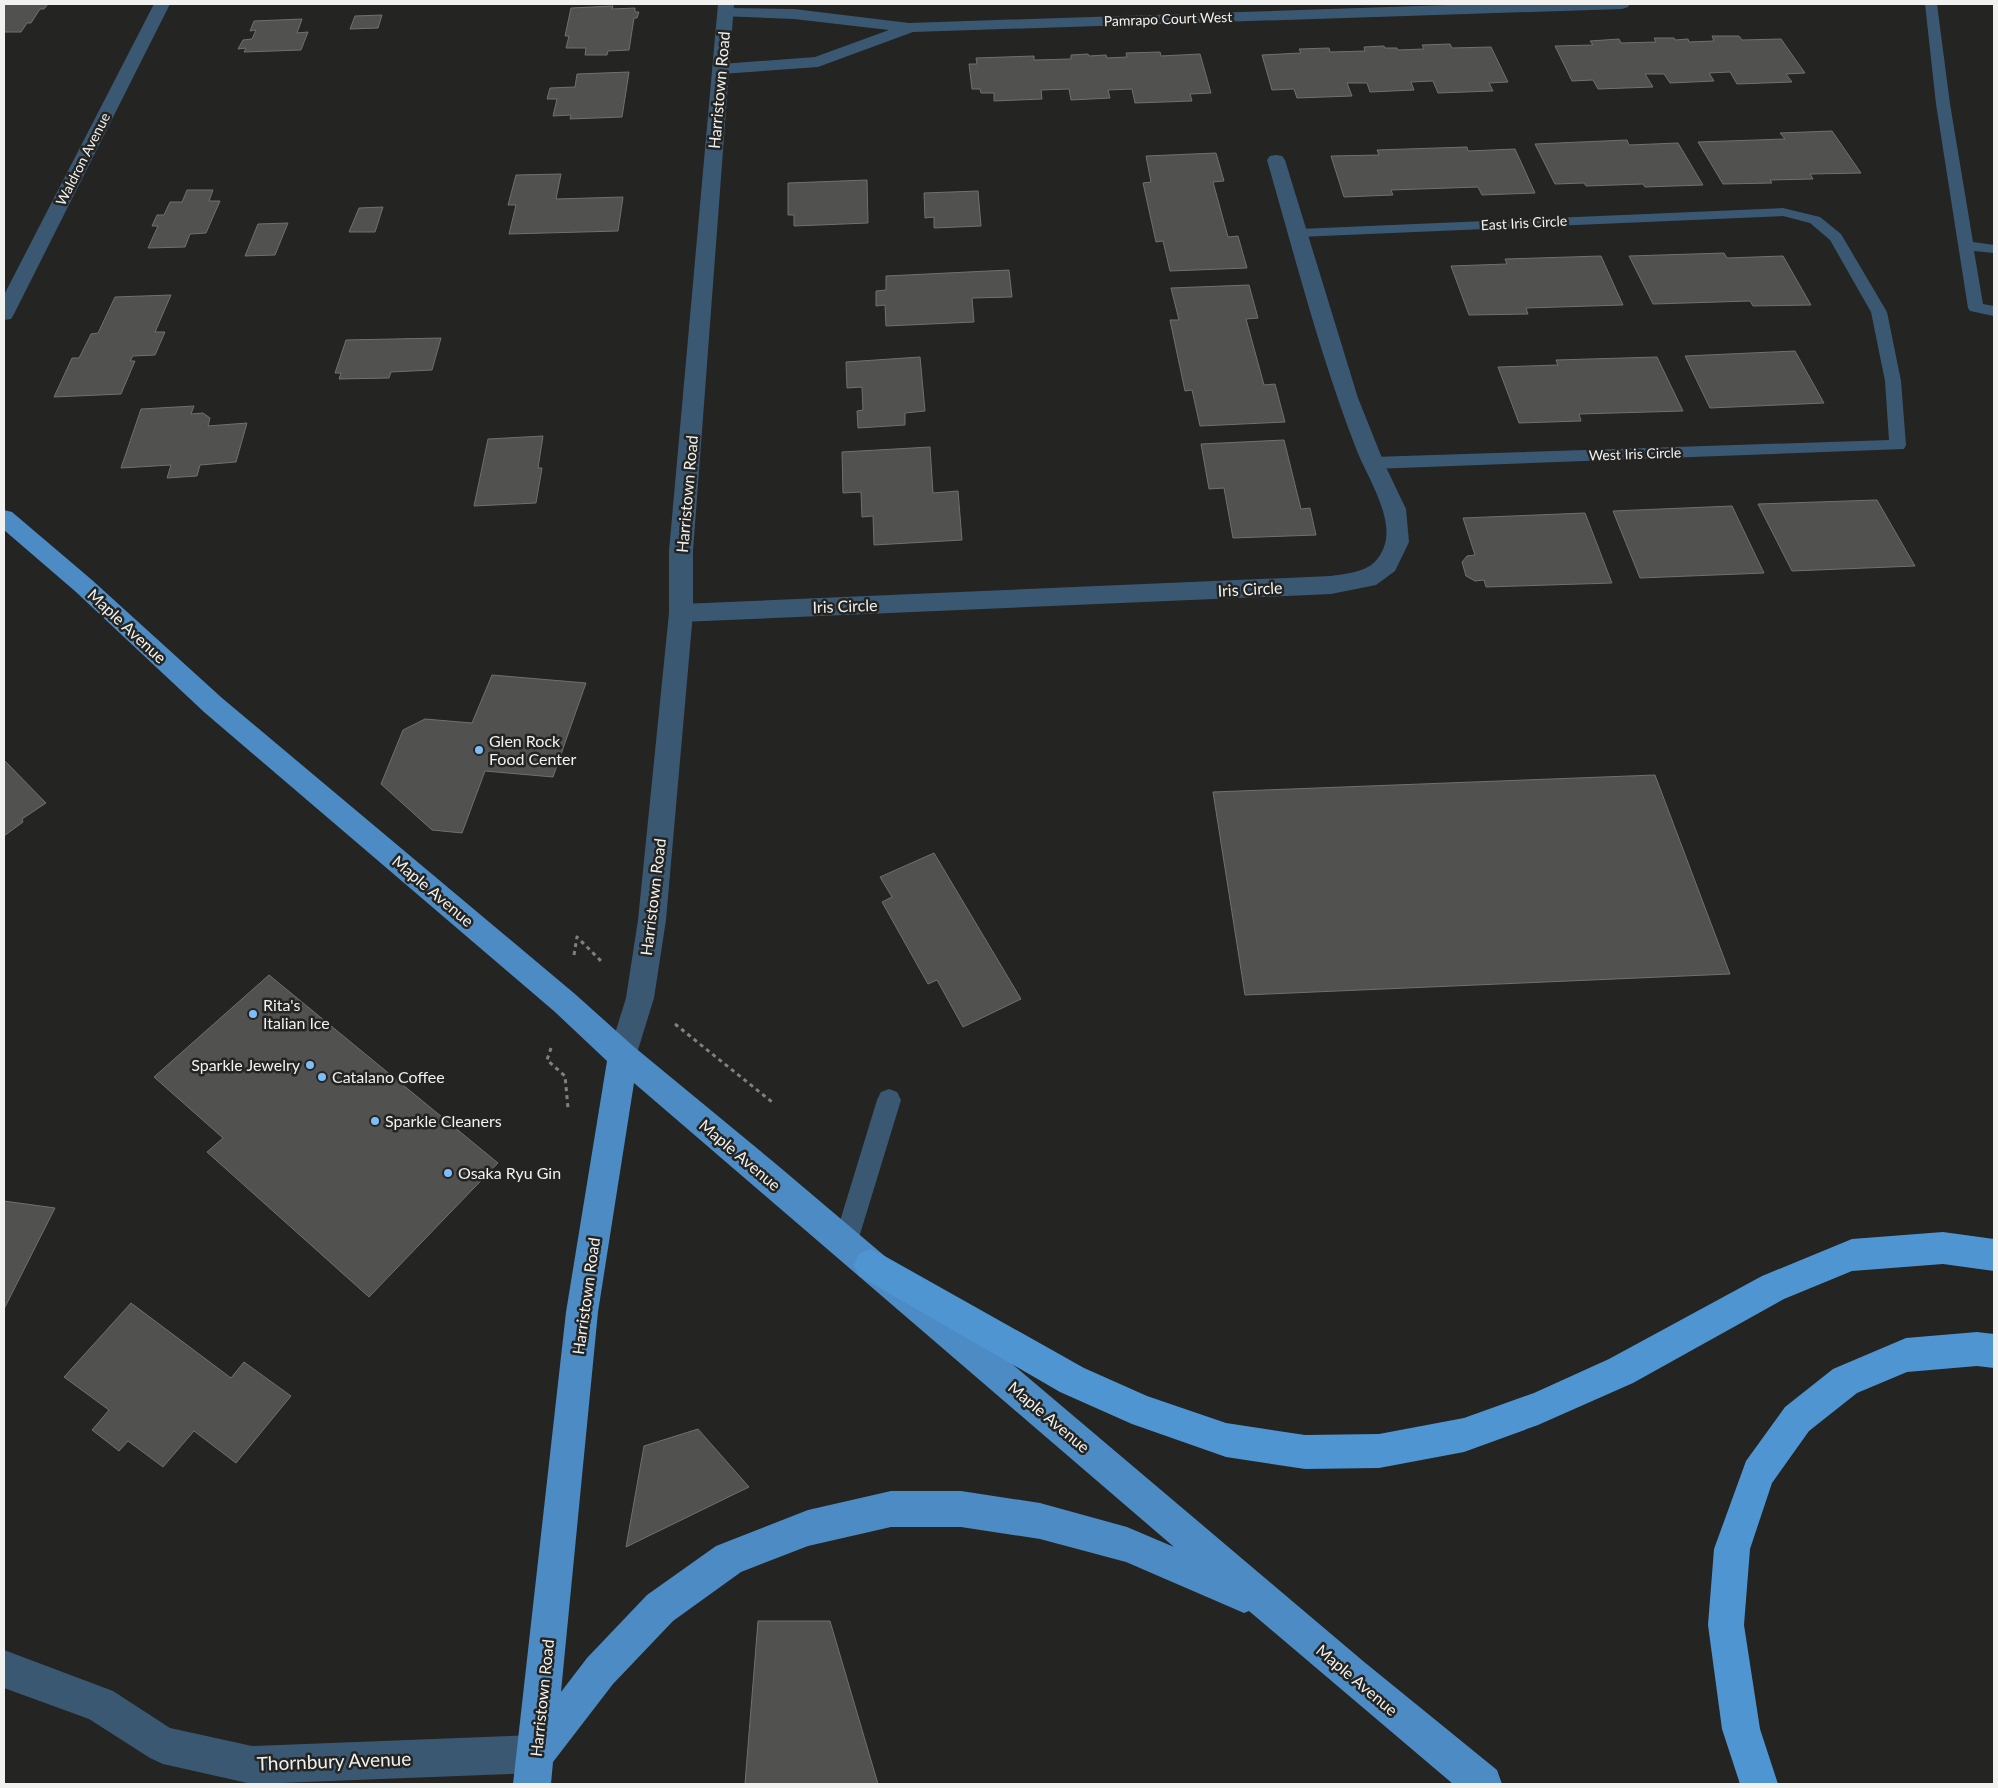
<svg xmlns="http://www.w3.org/2000/svg" width="1998" height="1788" font-family="Lato,sans-serif">
<style>
.building{fill:#51514f;stroke:#70716e}
.lines{fill:none;stroke-linecap:round;stroke-linejoin:round}
.path{stroke:#81817f;stroke-width:3;stroke-dasharray:4 4;stroke-linecap:butt}
.service{fill:#3b5873;fill-rule:evenodd}
.minor{fill:#3b5873;fill-rule:evenodd}
.tertiary{fill:#3b5873;fill-rule:evenodd}
.primary{fill:#4c8bc3;fill-rule:evenodd}
.trunk{fill:#4f95d2;fill-rule:evenodd}
.poi-dot{fill:#7dbef9;stroke:#242422;stroke-width:2}
.labels{text-anchor:middle;stroke-width:5;stroke-linejoin:round;paint-order:stroke}
.far-street-label{font-size:14px;fill:#f1f1ef;stroke:#242422}
.street-label{font-size:16px;fill:#f1f1ef;stroke:#242422}
.poi-label{font-size:16px;fill:#f1f1ef;stroke:#242422;text-anchor:start}
.near-street-label{font-size:19px;fill:#f1f1ef;stroke:#242422}
</style>
<rect width="100%" height="100%" fill="#242422"/>
<!-- building -->
<path class="building" d="M4 4H48L44 9H40L31 23H27L21 32H4Z
M613 6 612 9 635 8V12H639L637 18H634L629 50 608 51 607 55H585L586 48H566L569 36H565L571 8Z
M382 15 378 28 350 29 355 16Z
M302 19 297 33 308 32 301 50 244 52 246 48 238 49 243 40 252 39 256 30 250 31 254 21Z
M1712 36H1739L1742 40 1781 39 1805 73 1786 74 1792 82 1737 84 1730 72 1709 73 1714 81 1670 83 1664 74H1645L1653 87 1598 89 1593 80 1572 81 1555 46 1593 45 1590 41 1619 39 1621 43 1656 42 1654 38H1674L1675 40 1688 39 1689 42 1714 41Z
M1450 44 1452 48 1491 47 1508 82 1489 83 1493 91 1438 93 1433 81 1411 82 1414 90 1370 92 1367 83H1347L1352 96 1297 98 1294 89 1272 90 1262 55 1301 53 1299 49 1329 48 1330 52 1365 51 1364 47 1384 46 1385 48H1397L1398 50 1424 49 1422 45Z
M1160 52 1161 56 1200 54 1211 93 1190 94 1192 101 1135 103 1132 89 1108 90 1110 98 1071 100 1069 89 1041 90 1042 99 994 101V93H981L980 89H972L969 64H977L976 58 1034 56V60L1071 59V55L1088 54 1089 56 1106 55 1107 58 1127 57 1126 53Z
M629 72 622 117 570 119 571 115 553 116 557 99H547L550 88 575 87 577 74Z
M1832 131 1861 173 1810 174 1813 179 1770 180 1772 183 1723 184 1698 142 1785 139 1780 133Z
M1627 140 1629 145 1678 143 1703 185 1645 187 1643 184 1586 186 1584 183 1555 184 1535 144Z
M1467 147 1468 151 1515 149 1535 193 1482 195 1478 187 1391 190 1393 195 1344 197 1331 156 1379 155 1377 150Z
M1216 153 1224 181 1213 182 1228 237 1238 236 1247 268 1170 271 1163 241 1156 242 1143 183 1151 182 1146 156Z
M561 174 556 199 623 197 618 231 509 234 516 205H508L516 175Z
M867 180 868 223 794 226V215H788V183Z
M187 190H213L209 201H220L206 233 190 234 185 247 148 248 158 226H152L157 215H164L170 202H182Z
M978 191 981 226 934 228V217L925 218 924 193Z
M383 207 375 232H349L359 208Z
M288 223 275 255 245 256 258 224Z
M1724 253 1727 258 1783 256 1811 305 1753 306 1750 301 1653 304 1629 256Z
M1601 256 1623 305 1526 308 1528 314 1469 315 1451 266 1507 264 1505 259Z
M1009 270 1012 297 972 298 974 322 886 326 885 305 876 306V291L886 290V276Z
M1249 285 1258 318 1246 319 1264 385 1275 384 1285 422 1200 426 1192 390 1185 391 1170 320H1179L1171 288Z
M171 295 155 332H165L155 355 133 356 130 361H135L121 394 54 397 72 358H79L91 334 98 333 115 297Z
M441 338 432 370 391 372 389 378 339 379 341 373H335L346 340Z
M1795 351 1824 403 1710 408 1685 356Z
M920 357 925 411 905 413V425L858 428 857 411 863 410 862 387 847 388 846 362Z
M1657 357 1683 411 1579 414 1581 421 1519 423 1498 367 1558 365 1556 360Z
M194 406 191 414 203 413 210 418 208 426 247 423 236 462 200 465 197 476 167 478 171 465 121 468 141 409Z
M543 436 538 468H542L536 503 474 506 488 439Z
M1284 440 1301 509 1310 508 1316 535 1233 538 1224 488 1209 489 1201 444Z
M930 447 933 493 958 491 962 540 874 545 873 516 862 517 861 492 843 493 842 452Z
M1877 500 1915 566 1792 571 1758 504Z
M1732 506 1764 573 1640 578 1613 511Z
M1585 513 1612 583 1486 587 1484 580 1475 581 1466 576 1462 562 1467 556 1475 555 1463 518Z
M492 675 586 683 553 777 485 771 462 833 432 830 381 784 403 730 425 719 472 723Z
M4 760 46 803 22 819 23 822 4 836Z
M1655 775 1730 974 1245 995 1213 792Z
M934 853 1021 999 963 1027 937 980 928 984 882 902 892 897 880 877Z
M269 975 498 1163 369 1297 207 1152 223 1138 154 1077Z
M4 1201 55 1208 4 1309Z
M131 1303 231 1378 244 1362 291 1396 236 1463 194 1431 163 1467 128 1441 119 1451 92 1430 109 1410 64 1377Z
M698 1429 749 1487 626 1547 644 1446Z
M758 1621H830L878 1784H745Z"/>
<g class="lines">
<!-- path -->
<path class="path" d="M574 955 577 937 602 962
M675 1024 772 1102
M551 1048 547 1060 565 1076 568 1108"/>
<!-- service -->
<path class="service" d="M1925 4H1937L1950 104 1973 242 1994 245V253L1974 251 1983 304 1994 306V316L1970 311 1968 308 1936 104Z
M1783 208 1820 217 1841 234 1887 312 1901 381 1906 445 1904 449 1373 469 1367 467 1364 463 1367 459 1373 457 1889 440 1885 381 1871 312 1830 240 1810 223 1783 216 1299 237 1294 236 1292 233 1294 230 1299 229Z
M889 1089 897 1092 901 1100 857 1244 854 1253 845 1256 836 1253 833 1244 877 1100 881 1092Z"/>
<!-- minor -->
<path class="minor" d="M154 4H170L14 314 11 319 4 320V295Z
M1478 4H1630L1628 7 1622 9 913 32 818 67 721 74 715 73 712 69 715 65 721 64 815 57 889 30 794 19 720 16 718 13 720 10 726 8 794 9 909 23Z
M1276 155 1282 156 1285 160 1358 398 1384 463 1406 509 1409 542 1395 571 1376 585 1331 594 681 622 673 619 669 613 673 607 681 604 1331 576C1356 572 1376 572 1385 544 1393 516 1367 476 1357 451 1320 356 1295 257 1267 160L1270 156Z
M4 1650 113 1691 170 1728 252 1746 536 1735 550 1740 555 1754 550 1768 536 1773 252 1784 163 1764 150 1758 89 1719 4 1688Z"/>
<!-- tertiary -->
<path class="tertiary" d="M718 4H734L693 551V613L666 920 654 998 633 1066 623 1070 613 1066 608 1056 626 998 638 920 669 613V551Z"/>
<!-- primary -->
<path class="primary" d="M4 510 12 512 92 580 222 698 575 994 633 1046 776 1164 1363 1661 1497 1770 1502 1784H1453L1249 1611 1244 1613 1126 1562 1040 1539 961 1527H891L808 1546 741 1572 673 1621 613 1684 553 1762 551 1784H513L566 1312 607 1061 555 1012 204 712 76 592 4 530ZM634 1083 1174 1547 1127 1527 1040 1503 961 1491H891L808 1510 716 1546 647 1595 587 1658 561 1692 598 1312Z"/>
<!-- trunk -->
<path class="trunk" d="M1943 1232 1994 1239V1271L1943 1264 1852 1271 1784 1299 1633 1383 1538 1425 1464 1452 1379 1468 1305 1469 1226 1457 1132 1424 1060 1392 859 1276 854 1265 859 1254 870 1249 881 1254 1084 1368 1147 1396 1226 1423 1305 1435 1379 1434 1464 1418 1534 1393 1609 1359 1762 1276 1852 1239Z
M1977 1332 1994 1334V1368L1977 1366 1907 1372 1857 1393 1809 1431 1772 1483 1750 1549 1744 1625 1760 1729 1778 1784H1740L1722 1729 1708 1625 1714 1549 1746 1461 1785 1407 1833 1369 1906 1338Z"/>
</g>
<!-- markers -->
<g class="poi-dot">
<circle cx="479" cy="750" r="5"/>
<circle cx="253" cy="1014" r="5"/>
<circle cx="310" cy="1065" r="5"/>
<circle cx="322" cy="1077" r="5"/>
<circle cx="375" cy="1121" r="5"/>
<circle cx="448" cy="1173" r="5"/>
</g>
<g class="labels">
<!-- far-street labels -->
<g class="far-street-label">
<text transform="translate(1168 19) rotate(-2)" y="5">Pamrapo Court West</text>
<text transform="translate(83 159) rotate(-63)" y="5">Waldron Avenue</text>
<text transform="translate(1524 223) rotate(-3)" y="5">East Iris Circle</text>
<text transform="translate(1635 454) rotate(-2)" y="5">West Iris Circle</text>
</g>
<!-- street labels -->
<g class="street-label">
<text transform="translate(719 90) rotate(-85)" y="6">Harristown Road</text>
<text transform="translate(687 494) rotate(-85)" y="6">Harristown Road</text>
<text transform="translate(1250 589) rotate(-3)" y="6">Iris Circle</text>
<text transform="translate(845 606) rotate(-2)" y="6">Iris Circle</text>
<text transform="translate(127 626) rotate(43)" y="6">Maple Avenue</text>
<text transform="translate(433 891) rotate(40)" y="6">Maple Avenue</text>
<text transform="translate(653 897) rotate(-83)" y="6">Harristown Road</text>
<text transform="translate(740 1155) rotate(40)" y="6">Maple Avenue</text>
<text transform="translate(586 1296) rotate(-82)" y="6">Harristown Road</text>
<text transform="translate(1049 1417) rotate(40)" y="6">Maple Avenue</text>
<text transform="translate(1357 1680) rotate(40)" y="6">Maple Avenue</text>
<text transform="translate(542 1698) rotate(-84)" y="6">Harristown Road</text>
</g>
<!-- poi labels -->
<g class="poi-label">
<text x="489" y="747">Glen Rock<tspan x="489" dy="18">Food Center</tspan></text>
<text x="263" y="1011">Rita's<tspan x="263" dy="18">Italian Ice</tspan></text>
<text x="300" y="1071" text-anchor="end">Sparkle Jewelry</text>
<text x="332" y="1083">Catalano Coffee</text>
<text x="385" y="1127">Sparkle Cleaners</text>
<text x="458" y="1179">Osaka Ryu Gin</text>
</g>
<!-- near-street labels -->
<g class="near-street-label">
<text transform="translate(334 1761) rotate(-2)" y="7">Thornbury Avenue</text>
</g>
</g>
<!-- border -->
<rect width="1998" height="1788" fill="none" stroke="#f1f1ef" stroke-width="10"/>
</svg>
